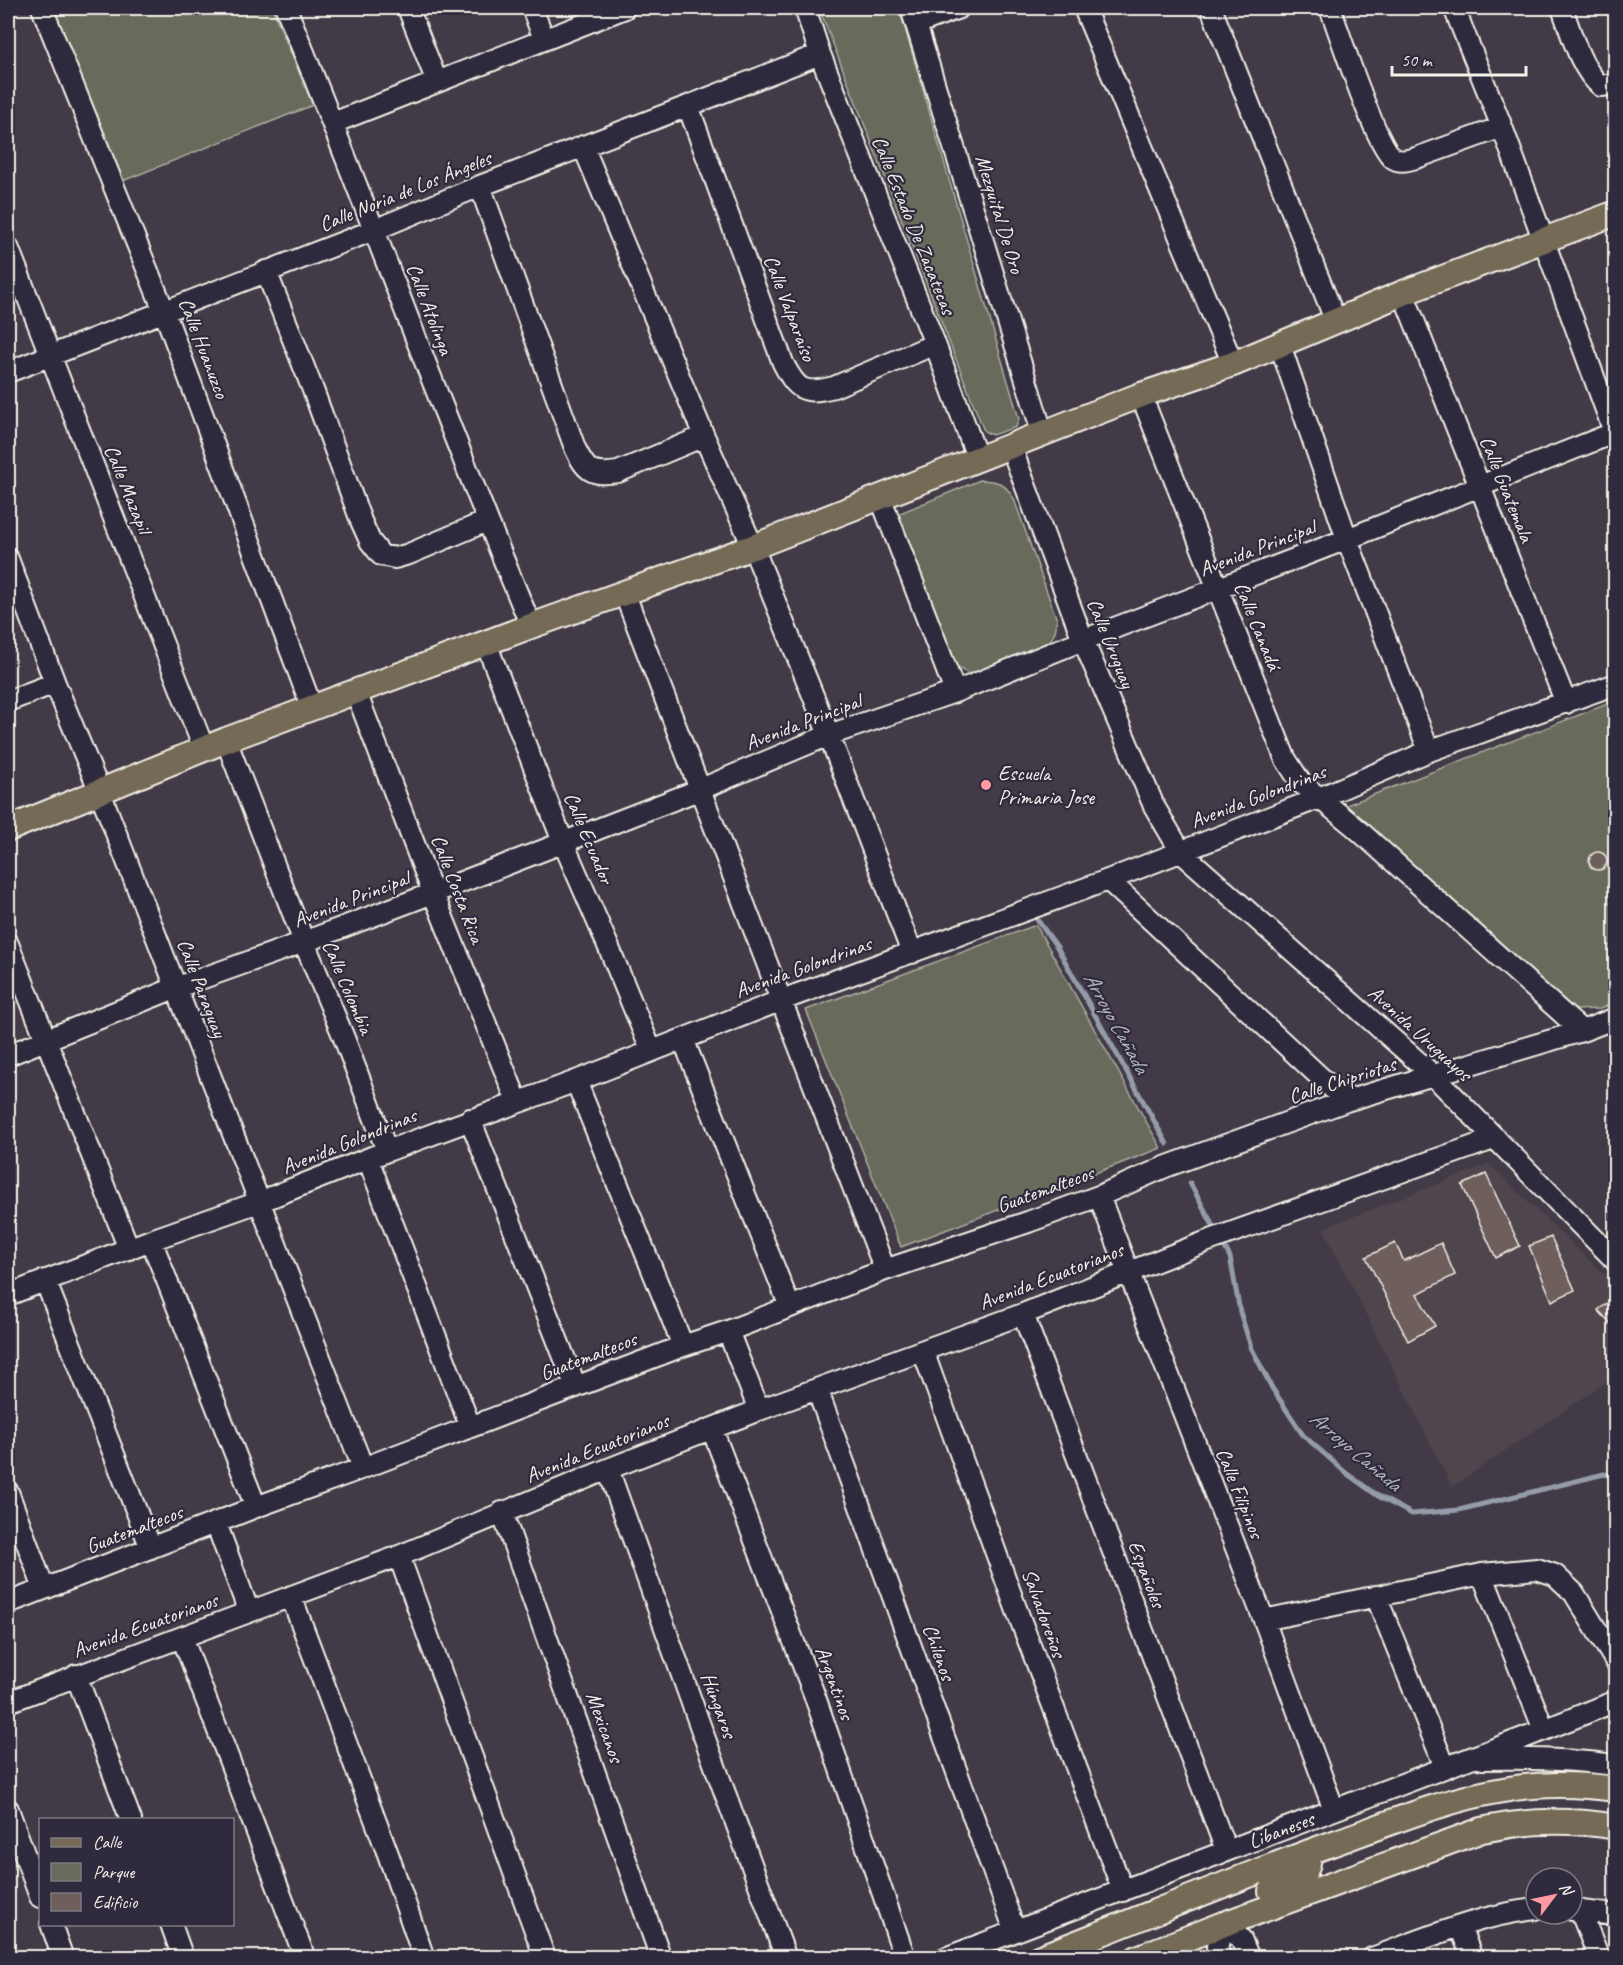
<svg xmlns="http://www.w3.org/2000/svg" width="1623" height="1965" font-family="Caveat,sans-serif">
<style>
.built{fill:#4f454d}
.green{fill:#676a5c;stroke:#aeaea2;stroke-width:1.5}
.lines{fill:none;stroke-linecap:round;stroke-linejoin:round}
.stream{stroke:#959ca9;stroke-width:5}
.building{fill:#6e5e5c;stroke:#f4f1e8;stroke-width:1.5}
.minor-casing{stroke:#f4f1e8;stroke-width:24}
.major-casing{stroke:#f4f1e8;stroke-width:28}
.minor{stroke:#2f2a3d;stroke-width:20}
.major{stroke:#756a55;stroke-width:24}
.poi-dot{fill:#ff9aa2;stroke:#2f2a3d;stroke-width:2}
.labels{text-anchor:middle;stroke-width:4.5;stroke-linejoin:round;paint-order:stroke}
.street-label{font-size:21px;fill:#f4f1e8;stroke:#2f2a3d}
.poi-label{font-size:21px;fill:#f4f1e8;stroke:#2f2a3d;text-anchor:start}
.water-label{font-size:22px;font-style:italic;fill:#b4b8be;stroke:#2f2a3d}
</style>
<rect width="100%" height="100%" fill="#423a46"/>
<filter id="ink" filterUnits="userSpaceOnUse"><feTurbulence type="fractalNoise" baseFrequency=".0167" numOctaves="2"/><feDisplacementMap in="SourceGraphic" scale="12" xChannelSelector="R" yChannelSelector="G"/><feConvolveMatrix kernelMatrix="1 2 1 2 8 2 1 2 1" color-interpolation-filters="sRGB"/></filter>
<g filter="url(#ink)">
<!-- built -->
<path class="built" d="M1489 1164 1615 1285V1376L1452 1487 1323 1228Z"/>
<!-- green -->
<path class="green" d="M50 8H272L313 105 120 182Z
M819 8H899L1019 419 1016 427 992 435 984 431Z
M980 480C999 481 1004 482 1014 499L1057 620C1056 629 1055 635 1049 642 1040 651 984 669 969 674L958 668 949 657 897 520 900 513Z
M1615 701V1002L1600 1009 1575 1010 1469 920 1344 806Z
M1036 925 1161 1148 901 1247 806 1010Z"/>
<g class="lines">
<!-- stream -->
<path class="stream" d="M1036 918 1057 947 1167 1144
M1190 1183 1230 1257 1240 1312 1251 1347 1272 1388 1303 1435 1346 1473 1378 1496 1412 1514 1459 1510 1604 1474 1616 1477"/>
</g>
<!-- building -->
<path class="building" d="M1589 861a9 9 0 1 1 18 0a9 9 0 1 1-18 0Z
M1486 1174 1520 1246 1496 1258 1462 1185Z
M1551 1237 1575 1290 1552 1301 1529 1246Z
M1395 1243 1404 1261 1441 1243 1455 1275 1417 1294 1435 1326 1408 1341 1366 1257Z
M1616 1297V1329L1598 1310Z"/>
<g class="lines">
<!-- minor casing -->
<g class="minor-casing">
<path id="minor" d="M42 8 164 311 312 708
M286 8C370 213 445 422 531 626
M408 8 437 82
M532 8 544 39
M805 8 820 54 935 344 978 460
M911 8 1043 435
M1084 8 1233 364
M1211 8 1336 322
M1330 8C1340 34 1375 144 1393 158 1400 163 1408 160 1416 158L1502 127
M1454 8 1502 127 1616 437
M1562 8C1571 32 1580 69 1601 86L1616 84
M916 24 959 8
M688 106 783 363C797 390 803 395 834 387L935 344
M333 123 625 8
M583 146 704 436 753 547 829 735 912 953
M480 186 575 448C586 471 591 476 618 472L704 436
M8 247 204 749
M266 271 313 390 361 521 370 541 381 555 395 558 409 554 487 521
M1403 293 1566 703
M1280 345 1347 539 1429 751
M8 372 374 230 480 186 688 106 820 54
M1141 395 1285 758 1301 783 1355 827 1582 1031
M1011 447 1083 640 1154 806 1181 852 1434 1076 1616 1261
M881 499 955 692
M8 559 55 683 100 792 363 1468
M624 592 885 1270
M486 643 563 842 609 948 651 1050
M356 692 433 893 517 1101
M8 701 55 683
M226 740 304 942 344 1038 387 1151
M1108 880 1346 1101
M8 944 129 1249
M683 1039 790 1307
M8 1055 175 988 304 942 433 893 701 789 829 735 955 692 1083 640 1347 539 1616 432
M576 1081 683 1346
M470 1119 576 1387
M368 1159 470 1426
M1099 1196 1264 1620 1334 1810
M151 1240 256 1507
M45 1280 151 1548
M8 1295 151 1240 259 1202 387 1151 576 1081 782 1000 1108 880 1319 798 1429 751 1616 684
M1023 1314 1226 1850
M728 1331 759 1410
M923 1351 1017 1611 1123 1891
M817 1389 1015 1931
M712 1429 814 1694 905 1958
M608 1469 702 1731 786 1958
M8 1492 44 1589
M502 1512 661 1958
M216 1523 249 1612
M399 1556 545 1958
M1482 1574 1544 1730
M291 1596 388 1854 424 1958
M1376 1596 1445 1767
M8 1603 256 1507 363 1468 683 1346 728 1331 885 1270 1028 1222 1099 1196 1165 1167 1346 1101 1582 1031 1616 1018
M1264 1620 1482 1574 1537 1569 1555 1575 1574 1593 1616 1662
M182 1637 305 1958
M76 1675 131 1820
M8 1702 399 1556 608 1469 759 1410 1023 1314 1205 1242 1496 1138
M1482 1759C1527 1758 1571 1759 1616 1765
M8 1809 40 1897
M1572 1910 1616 1915
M1580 1910 1599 1958
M51 1924 63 1958
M171 1924 183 1958
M1460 1926 1472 1958
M945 1958 1544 1730 1616 1701
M1221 1958 1217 1947 1224 1924 1241 1939 1249 1958
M1372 1958C1426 1938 1479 1915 1536 1909"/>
</g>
<!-- major casing -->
<g class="major-casing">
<path id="major" d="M8 829 226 740 531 626 753 547 1141 395 1233 364 1403 293 1616 213
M1271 1891C1294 1881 1309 1880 1309 1852
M1038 1958C1137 1920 1234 1879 1334 1843 1388 1824 1446 1799 1503 1790 1540 1783 1578 1784 1616 1789
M1137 1958 1224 1924 1482 1830C1527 1820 1570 1819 1616 1827"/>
</g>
<!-- minor -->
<use href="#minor" class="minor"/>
<!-- major -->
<use href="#major" class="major"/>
</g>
</g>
<!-- markers -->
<circle class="poi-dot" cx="986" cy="785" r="6"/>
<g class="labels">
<!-- street labels -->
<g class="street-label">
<text transform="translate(405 191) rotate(-22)" y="7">Calle Noria de Los Ángeles</text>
<text transform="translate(1000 214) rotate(73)" y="7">Mezquital De Oro</text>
<text transform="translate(914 225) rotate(68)" y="7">Calle Estado De Zacatecas</text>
<text transform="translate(790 308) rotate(69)" y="7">Calle Valparaíso</text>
<text transform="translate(430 309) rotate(69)" y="7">Calle Atolinga</text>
<text transform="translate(204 348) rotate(69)" y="7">Calle Huanuzco</text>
<text transform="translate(128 489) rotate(68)" y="7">Calle Mazapil</text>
<text transform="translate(1507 489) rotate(68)" y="7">Calle Guatemala</text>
<text transform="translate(1257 548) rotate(-21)" y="7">Avenida Principal</text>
<text transform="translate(1258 626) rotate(68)" y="7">Calle Canadá</text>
<text transform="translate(1111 643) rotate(68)" y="7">Calle Uruguay</text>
<text transform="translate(803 722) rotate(-21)" y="7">Avenida Principal</text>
<text transform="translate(1258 796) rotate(-21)" y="7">Avenida Golondrinas</text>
<text transform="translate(589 838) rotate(67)" y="7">Calle Ecuador</text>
<text transform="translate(458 889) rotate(69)" y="7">Calle Costa Rica</text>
<text transform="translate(351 899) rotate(-21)" y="7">Avenida Principal</text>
<text transform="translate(803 967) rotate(-20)" y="7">Avenida Golondrinas</text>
<text transform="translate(348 987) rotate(67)" y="7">Calle Colombia</text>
<text transform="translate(202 988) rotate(69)" y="7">Calle Paraguay</text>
<text transform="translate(1420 1033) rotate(42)" y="7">Avenida Uruguayos</text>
<text transform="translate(1342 1080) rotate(-18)" y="7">Calle Chipriotas</text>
<text transform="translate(349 1141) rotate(-22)" y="7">Avenida Golondrinas</text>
<text transform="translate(1045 1189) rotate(-20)" y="7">Guatemaltecos</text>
<text transform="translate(1051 1276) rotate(-21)" y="7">Avenida Ecuatorianos</text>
<text transform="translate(588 1356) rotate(-21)" y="7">Guatemaltecos</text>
<text transform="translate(597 1448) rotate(-22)" y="7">Avenida Ecuatorianos</text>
<text transform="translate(1240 1493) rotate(68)" y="7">Calle Filipinos</text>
<text transform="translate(134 1529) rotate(-21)" y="7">Guatemaltecos</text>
<text transform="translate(1147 1574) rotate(69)" y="7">Españoles</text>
<text transform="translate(1044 1613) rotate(70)" y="7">Salvadoreños</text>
<text transform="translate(145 1625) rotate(-20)" y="7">Avenida Ecuatorianos</text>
<text transform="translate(939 1652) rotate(70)" y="7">Chilenos</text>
<text transform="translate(835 1683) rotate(70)" y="7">Argentinos</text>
<text transform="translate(719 1705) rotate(70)" y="7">Húngaros</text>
<text transform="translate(605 1727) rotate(70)" y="7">Mexicanos</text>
<text transform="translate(1281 1830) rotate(-21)" y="7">Libaneses</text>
</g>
<!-- poi labels -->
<g class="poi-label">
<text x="998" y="780">Escuela<tspan x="998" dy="24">Primaria Jose</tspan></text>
</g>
<!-- water labels -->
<g class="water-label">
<text transform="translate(1117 1022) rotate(61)" y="8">Arroyo Cañada</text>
<text transform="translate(1356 1450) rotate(40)" y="8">Arroyo Cañada</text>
</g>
</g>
<!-- margin -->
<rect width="1623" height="1965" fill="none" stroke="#2f2a3d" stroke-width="30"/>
<rect x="15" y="15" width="1593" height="1935" fill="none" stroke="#f4f1e8" stroke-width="2" filter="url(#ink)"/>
<!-- legend -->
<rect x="39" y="1818" width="195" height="108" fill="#2f2a3d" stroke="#7e7a81" stroke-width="1.5"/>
<rect x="51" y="1838" width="30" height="9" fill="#756a55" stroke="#7e7a81" stroke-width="1.5"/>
<text x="93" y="1848" font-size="18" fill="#f4f1e8">Calle</text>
<rect x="51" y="1863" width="30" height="18" fill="#676a5c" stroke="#7e7a81" stroke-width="1.5"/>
<text x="93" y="1878" font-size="18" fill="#f4f1e8">Parque</text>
<rect x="51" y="1893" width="30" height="18" fill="#6e5e5c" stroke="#7e7a81" stroke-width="1.5"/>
<text x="93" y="1908" font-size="18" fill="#f4f1e8">Edificio</text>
<!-- north arrow -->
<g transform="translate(1554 1896) rotate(58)"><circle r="28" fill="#2f2a3d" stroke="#7e7a81" stroke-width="1.5"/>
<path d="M0-4.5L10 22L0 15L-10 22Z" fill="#ff9aa2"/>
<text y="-9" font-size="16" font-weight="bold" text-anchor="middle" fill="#f4f1e8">N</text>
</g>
<!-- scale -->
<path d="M1392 66v9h134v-9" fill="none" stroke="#f4f1e8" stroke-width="3"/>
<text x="1401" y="66" font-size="18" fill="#f4f1e8" stroke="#2f2a3d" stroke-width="4.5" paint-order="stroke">50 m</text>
</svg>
